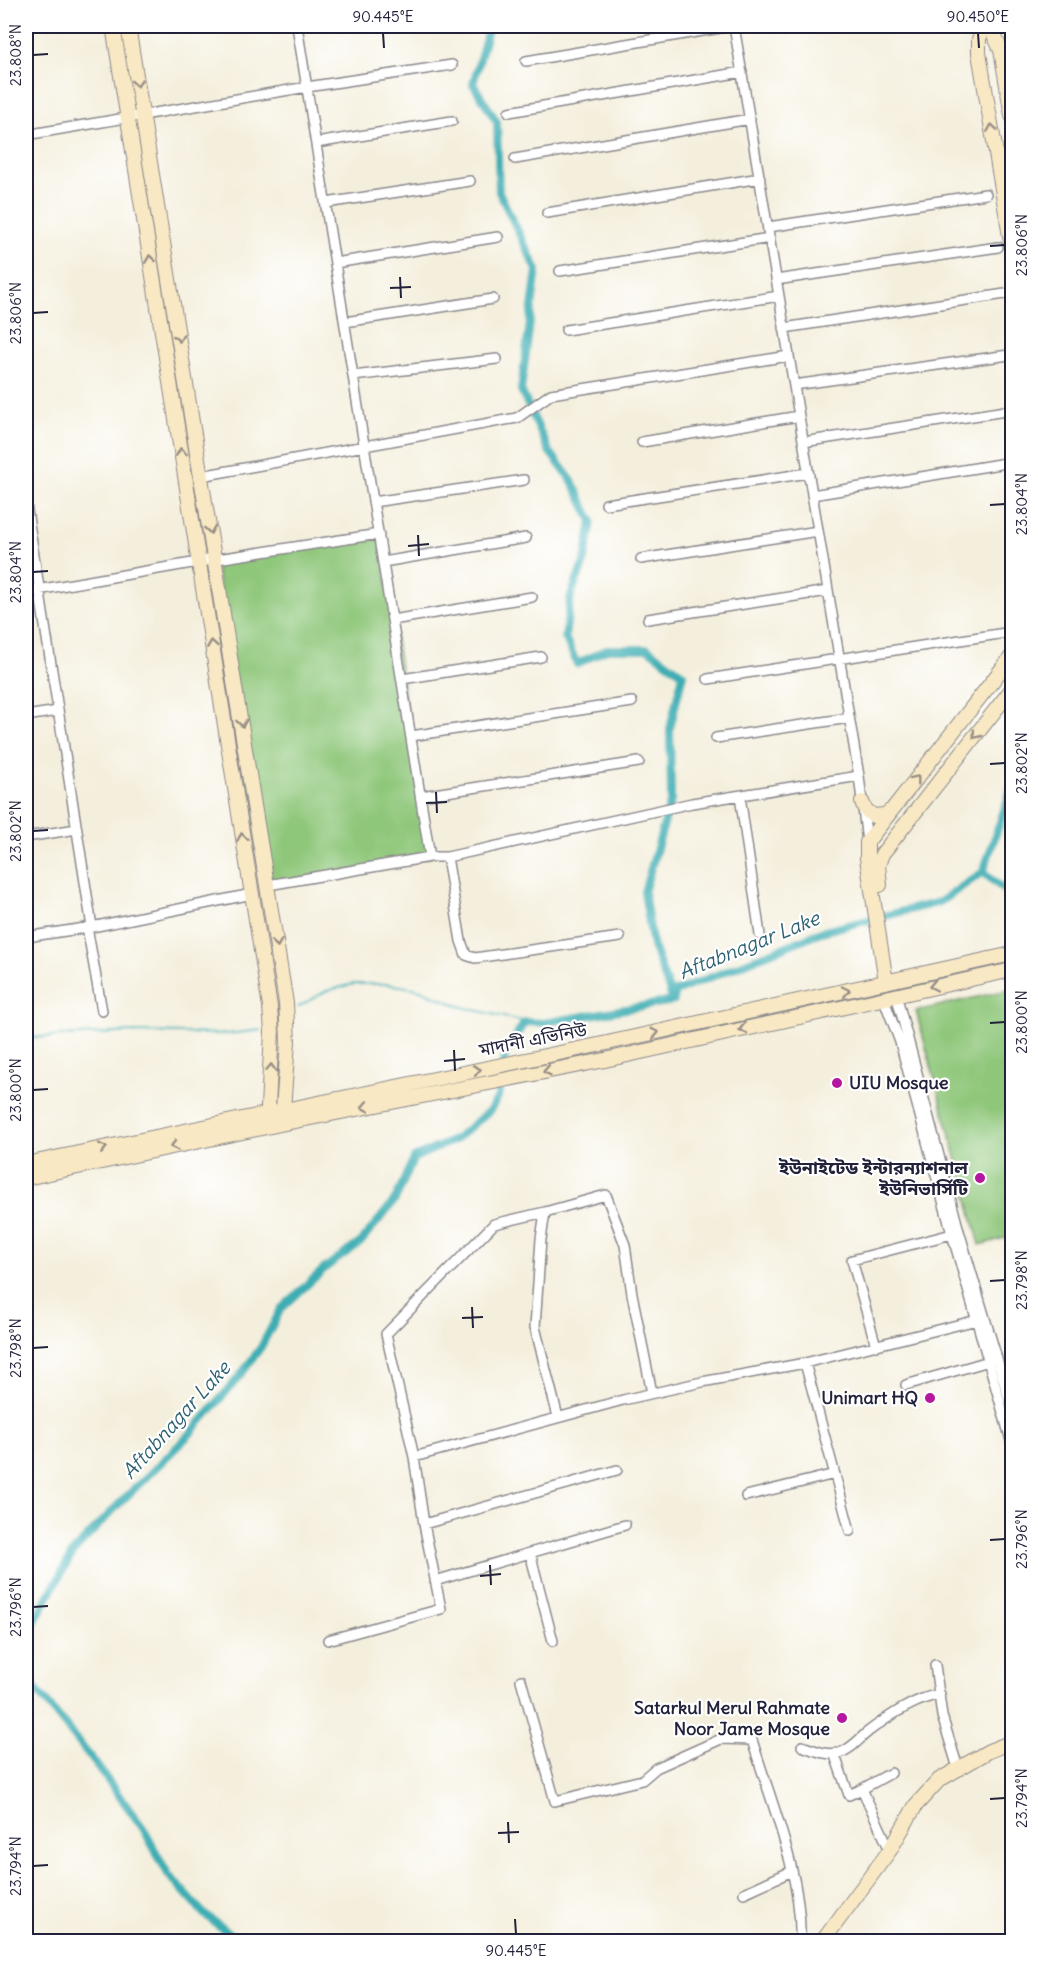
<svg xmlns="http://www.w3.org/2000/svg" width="1038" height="1967" font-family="Delius,'Noto Sans Bengali',sans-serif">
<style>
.green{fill:#8fc77a;stroke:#58745a;stroke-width:1.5}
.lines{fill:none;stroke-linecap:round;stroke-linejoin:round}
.stream{stroke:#3daeb4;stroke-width:2}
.canal{stroke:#3daeb4;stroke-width:8}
.street-casing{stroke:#8b888c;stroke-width:12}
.secondary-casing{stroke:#8b888c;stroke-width:16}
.street{stroke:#fff;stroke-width:9}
.secondary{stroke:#f8e8c3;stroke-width:14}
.oneway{stroke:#988f86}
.ticks{fill:none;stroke:#22223b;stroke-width:2}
.poi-dot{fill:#b5179e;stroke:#fff;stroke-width:2}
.labels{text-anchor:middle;stroke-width:4.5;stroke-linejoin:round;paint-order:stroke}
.street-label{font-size:18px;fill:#22223b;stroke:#fff}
.poi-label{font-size:18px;font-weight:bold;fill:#22223b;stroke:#fff;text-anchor:end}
.water-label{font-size:20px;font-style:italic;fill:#2e6171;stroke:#fff}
.neatline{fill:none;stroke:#22223b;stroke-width:2}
.ticks-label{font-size:15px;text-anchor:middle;fill:#22223b}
</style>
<rect width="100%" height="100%" fill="#fff"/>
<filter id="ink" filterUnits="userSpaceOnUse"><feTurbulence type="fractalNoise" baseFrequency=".0167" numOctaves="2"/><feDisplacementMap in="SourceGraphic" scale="12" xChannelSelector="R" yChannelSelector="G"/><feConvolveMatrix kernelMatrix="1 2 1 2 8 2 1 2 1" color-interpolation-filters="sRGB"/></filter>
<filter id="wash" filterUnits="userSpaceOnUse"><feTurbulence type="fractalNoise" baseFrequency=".008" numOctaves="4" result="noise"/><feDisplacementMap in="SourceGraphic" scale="24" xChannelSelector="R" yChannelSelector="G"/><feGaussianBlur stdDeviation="1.35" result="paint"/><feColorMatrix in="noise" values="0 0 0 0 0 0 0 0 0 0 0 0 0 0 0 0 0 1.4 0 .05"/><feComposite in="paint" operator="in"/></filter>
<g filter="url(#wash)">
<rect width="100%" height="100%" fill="#f4efdd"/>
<!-- green -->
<path class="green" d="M379 534 430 857 268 885 215 560Z
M1012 989V1236L980 1245 916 1011Z"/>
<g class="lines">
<!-- stream -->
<path class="stream" d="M298 1007 326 991 354 984H388L418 989 459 1006 525 1022
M26 1038 133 1032 228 1034 261 1030"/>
<!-- canal -->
<path class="canal" d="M489 26 473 84 497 122 499 192 537 270 521 390 549 451 572 481 592 521 585 560 571 595 565 637 577 664 607 649H648L683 674 670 728 671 800 644 892 653 946 673 1001
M983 872 1012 897
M26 1637 73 1552 116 1507 190 1434 240 1376 261 1347 281 1309 325 1268 361 1242 395 1200 414 1158 456 1139 490 1110 498 1097 506 1051 525 1022 543 1023 673 1001 675 992 821 932 940 902 983 872 1012 787
M26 1670 34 1687 89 1755 143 1828 168 1874 204 1914 240 1942"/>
</g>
</g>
<g filter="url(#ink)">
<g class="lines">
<!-- street casing -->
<g class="street-casing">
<path id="street" d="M297 26 430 857
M734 26 859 776 867 842
M526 61 732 26
M509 112 742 72
M26 135 307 87 452 65
M316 143 452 121
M515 159 750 119
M326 203 470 181
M547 213 760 178
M768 227 986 194
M335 263 498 237
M560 271 770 238
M776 280 998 247
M345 322 493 299
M784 328 1005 294
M566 330 779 296
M353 376 497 359
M794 385 1009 355
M642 442 799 416
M803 442 1012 410
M201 476 517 418 551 394 789 356
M812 495 1012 462
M373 502 524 480
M26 504 92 927 252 894
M606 504 808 473
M641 559 818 531
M383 562 526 538
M26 592 198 562 379 534
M648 619 828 591
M392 620 532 597
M402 679 541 657
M708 679 1012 632
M26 716 58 711
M411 736 632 702
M716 738 849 718
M421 796 639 762
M740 796 760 935
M26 837 77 829
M447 857 461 941 466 955 475 958 620 937
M268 885 430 857H447L692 803 859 776
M87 927 102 1011
M26 937 92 927
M896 994 959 1231 1012 1409
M883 997 900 1042 952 1234 1012 1444
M876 1346 852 1260 952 1234
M805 1363 850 1531
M906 1385 989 1361
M558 1417 535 1327 541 1239 545 1212 606 1195 625 1245 632 1294 652 1393
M414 1457 623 1400 702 1382 805 1363 985 1318
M746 1496 835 1474
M424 1524 617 1470
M530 1553 553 1641
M435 1581 625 1525
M328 1640 441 1609 424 1524 414 1457 386 1334 494 1224 545 1212
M935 1665 942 1716 958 1768
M521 1680 555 1801 642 1780 656 1768 721 1739 752 1740C771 1802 803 1878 800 1942
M802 1746C814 1750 826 1756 839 1753 851 1750 860 1738 869 1731 890 1715 914 1699 940 1694
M834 1753 849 1795 862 1789 890 1850
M862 1789 891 1773
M744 1893 792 1871"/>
</g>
<!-- secondary casing -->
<g class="secondary-casing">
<path id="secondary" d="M113 26 270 1007 272 1031 267 1126
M128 26 286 1003 288 1042 282 1123
M984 26 979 39V53L1012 248
M990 26 1001 50 1012 116
M862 802 865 809 873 816 885 815 890 811
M880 885 878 865 882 854 1012 689
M886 982 867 858V842L1012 656
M26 1164 598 1045 1012 954
M26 1178 285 1123 605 1060 1012 970
M822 1942 890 1850 916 1805 939 1780 989 1751 1012 1742"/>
</g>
<!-- street -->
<use href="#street" class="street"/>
<!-- secondary -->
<use href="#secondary" class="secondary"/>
</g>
<!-- one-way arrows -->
<defs><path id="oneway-chevron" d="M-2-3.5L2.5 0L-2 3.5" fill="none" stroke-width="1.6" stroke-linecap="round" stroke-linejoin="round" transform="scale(1.5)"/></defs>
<g class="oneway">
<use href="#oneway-chevron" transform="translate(137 83) rotate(81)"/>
<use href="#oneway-chevron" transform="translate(992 128) rotate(-99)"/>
<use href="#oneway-chevron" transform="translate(150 259) rotate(-99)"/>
<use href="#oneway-chevron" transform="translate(179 338) rotate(81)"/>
<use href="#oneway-chevron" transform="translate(181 452) rotate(-99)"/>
<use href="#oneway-chevron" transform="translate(210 530) rotate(81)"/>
<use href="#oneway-chevron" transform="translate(212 644) rotate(-99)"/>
<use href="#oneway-chevron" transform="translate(242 723) rotate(81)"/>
<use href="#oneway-chevron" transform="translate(976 735) rotate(129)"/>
<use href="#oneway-chevron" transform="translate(916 779) rotate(-52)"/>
<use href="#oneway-chevron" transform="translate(242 837) rotate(-99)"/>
<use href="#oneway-chevron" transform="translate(277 943) rotate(81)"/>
<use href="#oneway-chevron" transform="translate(933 986) rotate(168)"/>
<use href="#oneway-chevron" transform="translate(846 991) rotate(-12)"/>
<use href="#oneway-chevron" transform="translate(743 1029) rotate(167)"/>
<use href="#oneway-chevron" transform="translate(655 1033) rotate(-12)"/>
<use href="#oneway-chevron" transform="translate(271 1068) rotate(-88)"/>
<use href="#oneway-chevron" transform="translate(477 1070) rotate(-11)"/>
<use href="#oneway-chevron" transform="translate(547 1071) rotate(169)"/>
<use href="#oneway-chevron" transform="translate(365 1107) rotate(169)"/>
<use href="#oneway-chevron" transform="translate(174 1146) rotate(168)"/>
<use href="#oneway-chevron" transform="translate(103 1148) rotate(-12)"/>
</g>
</g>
<!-- ticks -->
<path class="ticks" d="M383 33 384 48M978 33 979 48M33 55 48 54M990 246 1005 245M400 277 401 298M390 288 411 287M33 313 48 312M990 505 1005 504M418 535 419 556M408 546 429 544M33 572 48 571M990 764 1005 763M436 792 437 813M426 803 447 802M33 831 48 830M990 1023 1005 1022M454 1050 455 1071M444 1061 465 1059M33 1090 48 1089M990 1281 1005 1280M472 1307 473 1328M462 1318 483 1317M33 1348 48 1347M990 1540 1005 1539M490 1565 491 1585M480 1576 501 1574M33 1607 48 1606M990 1799 1005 1798M508 1822 509 1843M498 1833 519 1832M33 1866 48 1865M515 1919 516 1934"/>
<!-- markers -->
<g class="poi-dot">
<circle cx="837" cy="1083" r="6"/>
<circle cx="980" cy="1178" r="6"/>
<circle cx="930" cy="1398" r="6"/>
<circle cx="842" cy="1718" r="6"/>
</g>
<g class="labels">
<!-- street labels -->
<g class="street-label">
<text transform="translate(533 1040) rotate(-11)" y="6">মাদানী এভিনিউ</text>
</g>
<!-- poi labels -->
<g class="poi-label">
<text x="849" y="1089" text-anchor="start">UIU Mosque</text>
<text x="968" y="1174">ইউনাইটেড ইন্টারন্যাশনাল<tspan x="968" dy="21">ইউনিভার্সিটি</tspan></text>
<text x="918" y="1404">Unimart HQ</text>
<text x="830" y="1714">Satarkul Merul Rahmate<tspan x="830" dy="21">Noor Jame Mosque</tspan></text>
</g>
<!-- water labels -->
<g class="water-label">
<text transform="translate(749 945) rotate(-22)" y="7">Aftabnagar Lake</text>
<text transform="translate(176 1420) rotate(-48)" y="7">Aftabnagar Lake</text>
</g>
</g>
<!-- margin -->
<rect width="1038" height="1967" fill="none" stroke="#fff" stroke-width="66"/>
<rect x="33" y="33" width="972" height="1901" class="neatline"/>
<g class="ticks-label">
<text x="383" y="22">90.445°E</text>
<text x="978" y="22">90.450°E</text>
<text transform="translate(16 55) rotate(-90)" y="5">23.808°N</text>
<text transform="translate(1022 245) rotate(-90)" y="5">23.806°N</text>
<text transform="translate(16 313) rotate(-90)" y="5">23.806°N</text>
<text transform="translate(1022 504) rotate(-90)" y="5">23.804°N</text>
<text transform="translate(16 572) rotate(-90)" y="5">23.804°N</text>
<text transform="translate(1022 763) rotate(-90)" y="5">23.802°N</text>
<text transform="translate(16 831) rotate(-90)" y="5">23.802°N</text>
<text transform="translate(1022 1022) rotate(-90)" y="5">23.800°N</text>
<text transform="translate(16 1090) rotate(-90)" y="5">23.800°N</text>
<text transform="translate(1022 1280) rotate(-90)" y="5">23.798°N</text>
<text transform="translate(16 1348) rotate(-90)" y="5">23.798°N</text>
<text transform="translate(1022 1539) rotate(-90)" y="5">23.796°N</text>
<text transform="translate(16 1607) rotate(-90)" y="5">23.796°N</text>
<text transform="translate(1022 1798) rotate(-90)" y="5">23.794°N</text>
<text transform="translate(16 1866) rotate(-90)" y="5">23.794°N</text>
<text x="516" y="1956">90.445°E</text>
</g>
</svg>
